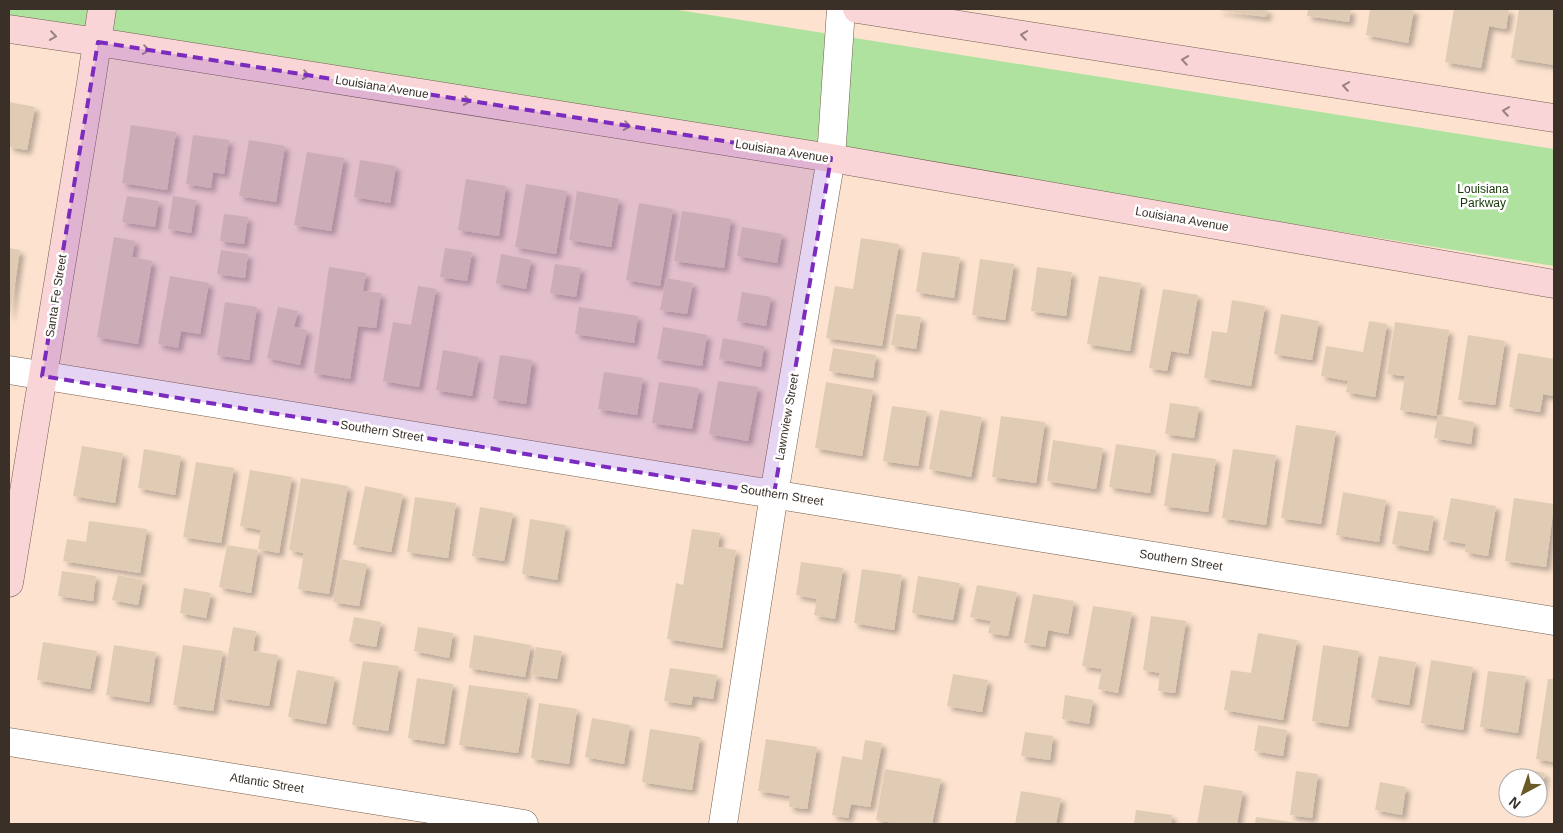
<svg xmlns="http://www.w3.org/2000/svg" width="1563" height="833" font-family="Helvetica,sans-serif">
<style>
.park{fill:#afe29f}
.building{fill:#e0ccb4;filter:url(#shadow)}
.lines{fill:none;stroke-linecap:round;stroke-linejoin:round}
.minor-casing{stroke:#735d4b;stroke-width:29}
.secondary-casing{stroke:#735d4b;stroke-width:29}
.minor{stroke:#fff;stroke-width:28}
.secondary{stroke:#f9d5d8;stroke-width:28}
.oneway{stroke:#9a8280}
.marked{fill:#7b2cbf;fill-opacity:0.2;stroke:#7b2cbf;stroke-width:4;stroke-dasharray:10 6;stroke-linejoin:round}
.labels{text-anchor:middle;stroke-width:5;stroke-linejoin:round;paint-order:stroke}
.street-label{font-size:12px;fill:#3a3028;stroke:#fff}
.park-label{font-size:12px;fill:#163908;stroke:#fff}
</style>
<defs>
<filter id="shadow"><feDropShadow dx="4.5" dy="4.5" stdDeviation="2.5" flood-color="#0004"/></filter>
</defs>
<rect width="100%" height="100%" fill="#fde3cf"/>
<!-- park -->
<path class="park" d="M9 9H672L1554 149V266L9 19Z"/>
<!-- building -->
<path class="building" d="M1218 9H1268L1266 17 1218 10Z
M1308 9H1351L1349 22 1307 16Z
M1370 9H1414L1408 43 1366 35Z
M1454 9H1509L1506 29 1489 26 1481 68 1445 62Z
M1519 9H1554V65L1511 58Z
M9 102 35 107 27 150 9 147Z
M131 125 176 132 167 190 122 183Z
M193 135 229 140 224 174 213 172 211 188 186 184Z
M249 140 285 146 276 202 239 196Z
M307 152 344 158 331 231 294 225Z
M360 160 396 166 390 203 354 197Z
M466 179 506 186 499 236 458 230Z
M526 184 567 191 556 254 515 247Z
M577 191 619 199 611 247 569 240Z
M127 196 159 201 155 227 122 222Z
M173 196 196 200 191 233 168 229Z
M639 203 673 209 660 286 626 280Z
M682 211 731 219 724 268 674 261Z
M224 214 248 217 244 244 220 241Z
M742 227 782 234 777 263 737 256Z
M114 237 135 241 132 257 152 261 138 344 97 337Z
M861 238 899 244 882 346 826 338 835 286 853 289Z
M9 248 20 250 10 316H9Z
M445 248 472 252 467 281 440 277Z
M221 250 248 254 245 278 217 274Z
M922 252 960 257 954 298 916 292Z
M501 254 531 260 526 289 496 283Z
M980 259 1014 264 1005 320 972 315Z
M555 264 581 268 576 297 550 293Z
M329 267 366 273 363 291 381 293 376 328 358 326 350 379 314 373Z
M1037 267 1072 272 1066 316 1031 311Z
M170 276 209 283 200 334 181 331 178 348 158 344Z
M1099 276 1141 283 1130 351 1087 344Z
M666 278 693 283 687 314 660 310Z
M418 286 436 289 419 387 383 381 393 322 411 325Z
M1163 289 1198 295 1188 354 1171 351 1167 371 1149 368Z
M742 292 771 297 766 326 737 321Z
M1232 300 1265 306 1251 386 1204 378 1212 331 1227 333Z
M225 302 257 307 249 360 217 355Z
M278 307 298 311 294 327 307 330 300 365 267 358Z
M579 307 638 316 634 343 575 334Z
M896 314 921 317 916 349 891 345Z
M1281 314 1319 321 1312 360 1274 354Z
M1369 321 1387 324 1375 397 1346 392 1348 381 1321 376 1326 346 1363 352Z
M1395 322 1449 330 1436 416 1400 410 1405 376 1387 374Z
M663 327 707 335 702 366 657 359Z
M1468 335 1505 341 1495 405 1458 400Z
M723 338 764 346 761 367 719 359Z
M833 348 876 355 873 378 829 371Z
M443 350 479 357 472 396 436 390Z
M1518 353 1554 359V396L1543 394 1540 412 1509 407Z
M500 355 532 360 526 404 493 399Z
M604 372 643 378 637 415 598 409Z
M718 381 758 387 748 441 709 434Z
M659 382 699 388 692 429 652 423Z
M826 382 873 390 862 456 815 448Z
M1170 403 1199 407 1194 438 1165 434Z
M892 406 927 411 918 466 883 461Z
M940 410 982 417 971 477 929 469Z
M1438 415 1474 422 1471 444 1434 438Z
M1001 416 1045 422 1036 483 992 477Z
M1296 425 1336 431 1321 524 1281 518Z
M1053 440 1103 448 1096 489 1047 481Z
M1116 444 1156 450 1150 493 1109 487Z
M82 446 123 453 115 503 73 496Z
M144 449 181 456 175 495 138 488Z
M1233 449 1276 455 1266 525 1222 518Z
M1172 453 1216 459 1208 512 1164 506Z
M196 462 234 468 221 543 183 537Z
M250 470 292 477 279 553 258 549 261 530 240 526Z
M301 478 348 486 329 594 298 589 304 553 289 550Z
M365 486 403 494 391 552 353 545Z
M1343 492 1386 500 1379 542 1336 535Z
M415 497 456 503 448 558 407 552Z
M1451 498 1496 506 1488 556 1465 552 1466 544 1443 540Z
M1514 498 1554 504 1546 567 1505 561Z
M480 507 513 513 504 561 472 556Z
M1398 511 1434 516 1428 551 1392 544Z
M530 519 566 525 557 580 522 574Z
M89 521 147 529 140 573 63 561 67 539 86 542Z
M692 529 720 533 718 547 736 550 722 648 667 639 676 583 683 585Z
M227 545 258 550 251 593 219 587Z
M341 559 367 564 359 606 333 602Z
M801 562 843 568 835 619 814 615 817 599 796 595Z
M862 569 902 575 894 630 854 623Z
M62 571 96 576 93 601 58 596Z
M118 575 143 580 138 605 112 600Z
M918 576 960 583 953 620 912 613Z
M977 585 1017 592 1008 636 988 633 991 621 970 617Z
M184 588 211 593 206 618 180 613Z
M1033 594 1074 601 1068 634 1048 630 1045 647 1024 643Z
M1093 606 1132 612 1118 693 1098 689 1102 669 1082 666Z
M1151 616 1186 621 1175 693 1158 691 1160 673 1143 670Z
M354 617 381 622 376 647 349 642Z
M233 627 256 631 253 651 278 655 269 706 220 698Z
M418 627 453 633 449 658 414 651Z
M1258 633 1297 640 1283 720 1224 710 1231 670 1251 673Z
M474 635 531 645 525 677 469 668Z
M43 642 97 651 90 689 37 680Z
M114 645 156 652 149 702 106 695Z
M183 645 223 651 213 711 173 705Z
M1323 645 1359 651 1348 727 1312 721Z
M536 647 562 651 557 679 531 675Z
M1379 656 1416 662 1409 705 1371 698Z
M1431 660 1473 667 1463 730 1421 723Z
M363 661 399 666 388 731 352 725Z
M670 668 717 675 713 699 693 696 691 705 664 701Z
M297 670 335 677 326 724 288 717Z
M1488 671 1526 676 1518 733 1480 727Z
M953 674 988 680 982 712 947 706Z
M417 678 453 684 444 744 408 738Z
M1548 679H1554V762L1536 759Z
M469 685 528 693 518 753 459 745Z
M1065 695 1093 700 1089 724 1062 719Z
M539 703 577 709 569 764 531 758Z
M592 718 630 725 624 764 585 757Z
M1258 725 1287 730 1283 756 1254 751Z
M650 729 700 737 692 790 642 782Z
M1025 732 1053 736 1050 760 1021 756Z
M766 739 817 747 807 809 789 807 790 796 758 791Z
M865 740 882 743 870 807 851 804 848 818 832 815 842 756 862 760Z
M1520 768 1545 773 1540 799H1538V778H1518Z
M885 769 941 779 932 824H900L876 820Z
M1296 771 1318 774 1312 818 1290 815Z
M1380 782 1406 787 1402 815 1375 810Z
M1204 785 1243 791 1237 824H1197Z
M1021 791 1061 798 1056 824H1015Z
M1136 810 1172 815 1171 824H1134Z
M1256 817 1297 823V824H1255Z"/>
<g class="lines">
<!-- minor casing -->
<g class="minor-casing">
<path id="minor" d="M9 370 1554 621
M9 742 524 824
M723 824 774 494 831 158 841 9"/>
</g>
<!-- secondary casing -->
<g class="secondary-casing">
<path id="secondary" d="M857 9 1554 118
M9 29 98 42 831 158 1554 284
M9 583 91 83 102 9"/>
</g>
<!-- minor -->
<use href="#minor" class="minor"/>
<!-- secondary -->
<use href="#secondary" class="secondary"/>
</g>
<!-- one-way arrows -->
<defs><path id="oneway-chevron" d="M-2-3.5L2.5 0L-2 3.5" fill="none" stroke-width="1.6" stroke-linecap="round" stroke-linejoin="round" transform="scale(1.25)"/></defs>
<g class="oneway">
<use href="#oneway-chevron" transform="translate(1024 35) rotate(-171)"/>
<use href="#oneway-chevron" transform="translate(53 36) rotate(8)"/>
<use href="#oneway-chevron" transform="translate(146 50) rotate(9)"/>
<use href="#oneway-chevron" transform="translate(1185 60) rotate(-171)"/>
<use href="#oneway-chevron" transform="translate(306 75) rotate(9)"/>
<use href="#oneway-chevron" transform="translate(1346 86) rotate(-171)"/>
<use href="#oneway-chevron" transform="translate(467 101) rotate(9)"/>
<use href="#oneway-chevron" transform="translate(1506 111) rotate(-171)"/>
<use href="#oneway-chevron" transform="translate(627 126) rotate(9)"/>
</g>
<!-- marked area -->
<path class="marked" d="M98 42 831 158 774 494 42 376Z"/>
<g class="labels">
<!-- street labels -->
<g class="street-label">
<text transform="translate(382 87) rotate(9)" y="4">Louisiana Avenue</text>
<text transform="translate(782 151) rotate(9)" y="4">Louisiana Avenue</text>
<text transform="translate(1182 219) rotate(10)" y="4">Louisiana Avenue</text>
<text transform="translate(56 296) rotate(-81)" y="4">Santa Fe Street</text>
<text transform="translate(787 417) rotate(-80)" y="4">Lawnview Street</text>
<text transform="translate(382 431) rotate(9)" y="4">Southern Street</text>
<text transform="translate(782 495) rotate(9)" y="4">Southern Street</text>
<text transform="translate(1181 560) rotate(9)" y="4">Southern Street</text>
<text transform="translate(267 783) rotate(9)" y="4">Atlantic Street</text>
</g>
<!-- park labels -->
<g class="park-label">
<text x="1483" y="193">Louisiana<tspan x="1483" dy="14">Parkway</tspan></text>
</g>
</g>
<!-- border -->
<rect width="1563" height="833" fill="none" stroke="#3a3028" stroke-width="20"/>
<!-- north arrow -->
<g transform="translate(1523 793) rotate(220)"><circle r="24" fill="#ffffff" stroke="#b0aca9"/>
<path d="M0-4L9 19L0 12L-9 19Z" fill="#6b5927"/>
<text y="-8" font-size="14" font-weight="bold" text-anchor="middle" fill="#3a3028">N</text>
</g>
</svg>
